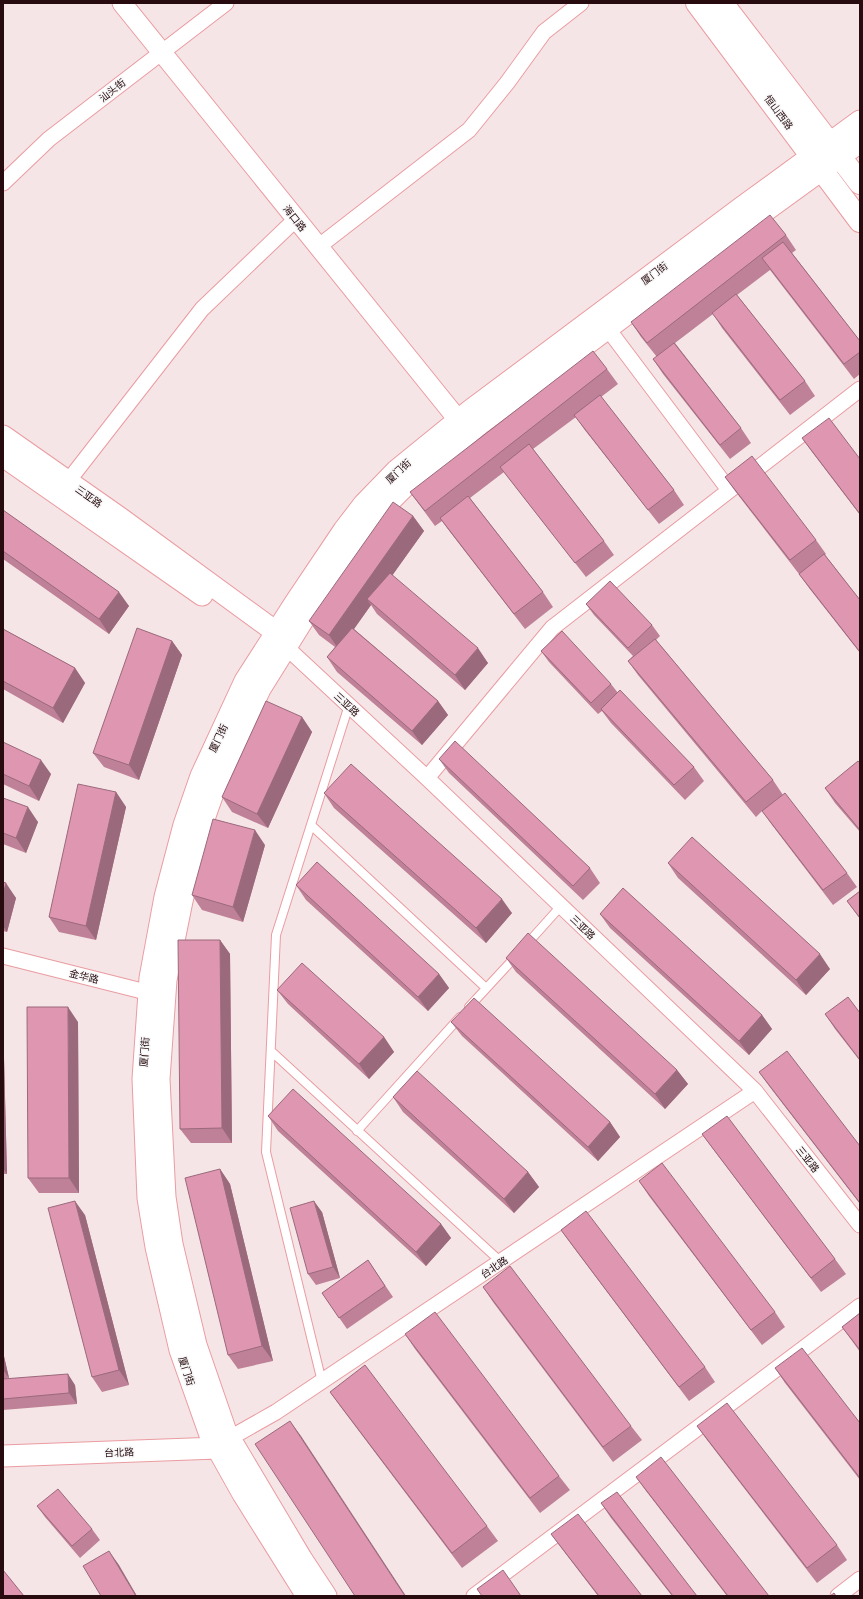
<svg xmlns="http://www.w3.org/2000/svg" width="863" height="1599" font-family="'Archivo Narrow','Noto Sans SC',sans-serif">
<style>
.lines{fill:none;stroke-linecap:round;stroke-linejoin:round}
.service-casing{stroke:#ea9ca1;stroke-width:10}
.minor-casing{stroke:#ea9ca1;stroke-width:17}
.tertiary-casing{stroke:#ea9ca1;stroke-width:21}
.secondary-casing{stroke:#ea9ca1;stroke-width:23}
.primary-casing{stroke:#ea9ca1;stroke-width:24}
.service{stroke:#fff;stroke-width:8}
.minor{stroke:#fff;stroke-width:15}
.tertiary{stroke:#fff;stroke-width:19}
.secondary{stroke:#fff;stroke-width:21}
.primary{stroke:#fff;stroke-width:22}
.wall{fill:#bf8198}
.shaded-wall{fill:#9b697c}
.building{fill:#de96b1;stroke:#9b697c}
.labels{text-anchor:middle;stroke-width:3;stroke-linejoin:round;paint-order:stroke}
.street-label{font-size:10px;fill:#270b0f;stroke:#f7f7f7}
</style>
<rect width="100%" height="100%" fill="#f6e5e6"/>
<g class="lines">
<!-- service casing -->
<g class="service-casing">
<path id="service" d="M311 825 486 988
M526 945 561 906
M469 1007 517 955
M271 1051 501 1262
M357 1131 460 1017
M322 1382 266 1152 276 935 349 705"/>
</g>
<!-- minor casing -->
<g class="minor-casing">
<path id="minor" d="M3 183 49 139 226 3
M318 247 469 130 507 83 544 32 581 3
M602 321 729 490
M62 489 202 309 296 219
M286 647 427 778 755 1091 860 1225
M427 778 552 628 860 389
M3 956 158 995
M230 1438 276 1412 755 1091
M474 1596 860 1306
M838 1596 860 1579"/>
</g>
<!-- tertiary casing -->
<g class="tertiary-casing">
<path id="tertiary" d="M122 3 468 432"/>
</g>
<!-- secondary casing -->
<g class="secondary-casing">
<path id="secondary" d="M3 436 120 518 276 632 284 643
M3 456 202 595
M3 1456 217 1448 228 1445
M307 1596 243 1494 210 1435 180 1350 156 1247 148 1198 143 1079 150 978 165 897 184 825 201 776 245 681 295 603 344 530 364 504 396 471 471 410 741 208 860 121
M326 1596 301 1558 226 1432 196 1345 172 1244 165 1197 159 1079 166 980 182 901 200 830 217 782 260 689 308 612 358 539 376 515 407 484 481 423 751 221 860 142"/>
</g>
<!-- primary casing -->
<g class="primary-casing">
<path id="primary" d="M697 3 860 221
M722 3 860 183"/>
</g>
<!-- service -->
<use href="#service" class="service"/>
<!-- minor -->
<use href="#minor" class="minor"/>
<!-- tertiary -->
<use href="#tertiary" class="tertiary"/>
<!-- secondary -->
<use href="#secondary" class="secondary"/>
<!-- primary -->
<use href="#primary" class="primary"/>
</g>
<!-- wall -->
<path class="wall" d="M786 235 796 250 792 253 860 341V374L854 379 770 270 737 295 805 381 815 396 790 415 722 328 713 314 675 343 741 428 751 443 730 459 663 374 653 359 657 357 641 337 631 322Z
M607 369 618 384 601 397 674 490 684 505 659 524 584 429 576 417 533 449 604 541 614 555 586 577 511 481 504 472 470 498 543 592 553 607 525 629 450 532 442 521 435 526 410 492Z
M802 438 860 459V515L812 452Z
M725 477 816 540 826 554 825 555 860 600V653L809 588 799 574 735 491Z
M3 510 129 606 109 634 3 559Z
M413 516 424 531 392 575 488 663 465 690 377 614 371 605 354 629 438 701 448 715 422 745 337 672 327 657 335 647 319 635 309 621Z
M586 604 652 625 660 636 656 640 773 780 783 795 847 873 857 887 833 905 772 825 762 811 756 817 638 675 628 661 633 656 594 615Z
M3 629 75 668 85 683 63 723 3 689Z
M172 641 182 655 139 780 104 767 93 753Z
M541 651 611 684 618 693 694 767 704 781 685 800 611 723 602 711 598 714 549 662Z
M302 717 312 732 268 828 232 812 222 797Z
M3 742 51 774 39 801 3 784Z
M439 759 590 868 600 883 583 900 449 773Z
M860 763V832L835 803 825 788Z
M116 792 126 807 96 940 59 932 49 917Z
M324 793 512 913 486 943 334 808Z
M3 798 38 822 26 853 3 844Z
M265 845 243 922 202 910 192 895Z
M668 863 830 969 806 995 678 878Z
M3 882 16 898 7 932 3 931Z
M296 885 439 974 449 988 428 1011 306 900Z
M860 891V919L847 901Z
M600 914 762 1015 772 1029 749 1055 610 928Z
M220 940 230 954 232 1143H191L180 1129Z
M506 958 677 1070 688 1084 665 1109 516 972Z
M277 990 384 1037 394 1052 369 1079 288 1004Z
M860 1013V1061L835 1029 825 1014Z
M3 1019 7 1174H3Z
M78 1022 79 1193H39L28 1178Z
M451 1022 610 1122 620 1137 598 1161 462 1036Z
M759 1072 860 1146V1204L769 1086Z
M393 1097 528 1172 539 1187 514 1213 403 1112Z
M268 1116 441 1224 451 1238 426 1266 278 1131Z
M702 1134 835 1259 846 1274 821 1292 713 1149Z
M220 1169 230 1184 273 1361 238 1369 228 1355Z
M639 1181 775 1312 785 1327 762 1345 649 1196Z
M322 1212 340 1278 316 1285 308 1274Z
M85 1215 129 1385 102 1392 92 1377Z
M561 1230 705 1367 715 1382 689 1401 571 1244Z
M368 1260 393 1297 347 1329 322 1293Z
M483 1287 631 1426 642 1440 613 1462 493 1302Z
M860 1313V1352L842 1327Z
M405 1334 559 1476 570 1490 540 1513 415 1349Z
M3 1352 9 1378 5 1379 75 1385 77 1404 3 1410Z
M775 1368 860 1423V1480L785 1383Z
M330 1392 487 1526 498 1541 462 1568 340 1406Z
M697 1426 837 1545 847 1560 817 1583 707 1440Z
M636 1477 769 1596H727L646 1491Z
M601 1503 697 1596H672L611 1518Z
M37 1506 92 1529 100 1540 80 1558 45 1517Z
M551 1534 642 1596H598L562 1549Z"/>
<!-- shaded-wall -->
<path class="shaded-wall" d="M413 516 424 531 372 604 367 599 371 605 339 650 329 635Z
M119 592 129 606 109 634 99 619Z
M172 641 182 655 139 780 129 765Z
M478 648 488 663 465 690 455 675Z
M75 668 85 683 63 723 53 708Z
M438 701 448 715 422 745 412 731Z
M302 717 312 732 268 828 257 814Z
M41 760 51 774 39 801 29 786Z
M116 792 126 807 96 940 86 926Z
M28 807 38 822 26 853 16 838Z
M255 830 265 845 243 922 233 907Z
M6 883 16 898 7 932 3 926V895Z
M502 899 512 913 486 943 476 928Z
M220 940 230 954 232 1143 222 1128Z
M820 954 830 969 806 995 796 980Z
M439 974 449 988 428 1011 418 997Z
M68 1007 78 1022 79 1193 69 1178Z
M762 1015 772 1029 749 1055 739 1041Z
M3 1019V1020L7 1174 3 1168Z
M384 1037 394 1052 369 1079 359 1064Z
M677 1070 688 1084 665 1109 655 1094Z
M610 1122 620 1137 598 1161 588 1147Z
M220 1169 230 1184 273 1361 262 1346Z
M528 1172 539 1187 514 1213 504 1199Z
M75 1201 85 1215 129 1385 119 1370Z
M314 1201 322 1212 340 1278 333 1267Z
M441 1224 451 1238 426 1266 416 1252Z
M3 1352 9 1378 3 1370Z
M68 1374 75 1385 77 1404 69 1393Z
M290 1421 301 1436 406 1596H405Z
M109 1551 119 1565 137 1596H136Z"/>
<!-- building -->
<path class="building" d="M770 215 786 235 647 343 631 322Z
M783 242 860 341V352L844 364 762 258Z
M736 294 805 381 780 400 712 313Z
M674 343 741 428 720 445 653 359Z
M593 351 607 369 425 511 410 492Z
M600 395 674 490 648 510 574 415Z
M829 418 860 459V514L802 438Z
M529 444 604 541 575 563 500 467Z
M752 456 816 540 790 560 725 477Z
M468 496 543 592 514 614 440 518Z
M393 502 413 516 329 635 309 621Z
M3 510 119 592 99 619 3 551Z
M824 554 860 600V652L799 574Z
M390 573 478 648 455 675 367 599Z
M610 581 652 625 628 648 586 604Z
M137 628 172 641 129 765 93 753Z
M352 628 438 701 412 731 327 657Z
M3 629 75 668 53 708 3 681Z
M562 631 611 684 591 703 541 651Z
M655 639 773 780 746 802 628 661Z
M620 690 694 767 674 785 601 709Z
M266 701 302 717 257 814 222 797Z
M455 741 590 868 573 886 439 759Z
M3 742 41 760 29 786 3 774Z
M858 761 860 763V830L825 788Z
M351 764 502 899 476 928 324 793Z
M78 784 116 792 86 926 49 917Z
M785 793 847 873 823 890 762 811Z
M3 798 28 807 16 838 3 833Z
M213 819 255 830 233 907 192 895Z
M692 837 820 954 796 980 668 863Z
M317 862 439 974 418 997 296 885Z
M3 882 6 883 3 895Z
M623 888 762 1015 739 1041 600 914Z
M860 891V918L847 901Z
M528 933 677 1070 655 1094 506 958Z
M178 940H220L222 1128 180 1129Z
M302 963 384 1037 359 1064 277 990Z
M848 997 860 1013V1060L825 1014Z
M474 998 610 1122 588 1147 451 1022Z
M27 1007H68L69 1178H28Z
M787 1051 860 1146V1203L759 1072Z
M417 1071 528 1172 504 1199 393 1097Z
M293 1089 441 1224 416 1252 268 1116Z
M727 1116 835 1259 811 1278 702 1134Z
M662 1163 775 1312 751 1330 639 1181Z
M220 1169 262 1346 228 1355 185 1178Z
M75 1201 119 1370 92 1377 48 1208Z
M314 1201 333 1267 308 1274 290 1208Z
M586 1211 705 1367 679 1387 561 1230Z
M368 1260 385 1286 339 1318 322 1293Z
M510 1266 631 1426 603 1447 483 1287Z
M435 1312 559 1476 530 1498 405 1334Z
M860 1313V1350L842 1327Z
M802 1348 860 1423V1478L775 1368Z
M365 1365 487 1526 452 1553 330 1392Z
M68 1374 69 1393 3 1399V1379Z
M727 1403 837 1545 807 1568 697 1426Z
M290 1421 405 1596H355L255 1444Z
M661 1457 769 1596H728L636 1477Z
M58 1489 92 1529 72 1546 37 1506Z
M617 1492 697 1596H673L601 1503Z
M578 1514 642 1596H599L551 1534Z
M109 1551 136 1596H101L83 1566Z
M3 1570 24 1596H3Z
M503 1570 521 1596H482L477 1589Z
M834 1593 836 1596H830Z"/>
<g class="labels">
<!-- street labels -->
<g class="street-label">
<text transform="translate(112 90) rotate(-38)" y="4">汕头街</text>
<text transform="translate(779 112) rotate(53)" y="4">恒山西路</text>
<text transform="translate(295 218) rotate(51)" y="4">海口路</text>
<text transform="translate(654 273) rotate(-37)" y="4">厦门街</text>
<text transform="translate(398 471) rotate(-43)" y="4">厦门街</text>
<text transform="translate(89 496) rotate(35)" y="4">三亚路</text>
<text transform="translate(347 704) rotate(43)" y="4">三亚路</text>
<text transform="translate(218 738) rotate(-65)" y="4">厦门街</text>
<text transform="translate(583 927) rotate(44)" y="4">三亚路</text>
<text transform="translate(84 976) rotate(14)" y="4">金华路</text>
<text transform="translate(144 1052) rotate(-86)" y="4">厦门街</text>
<text transform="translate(808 1159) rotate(52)" y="4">三亚路</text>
<text transform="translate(494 1267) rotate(-34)" y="4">台北路</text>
<text transform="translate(187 1371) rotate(72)" y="4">厦门街</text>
<text transform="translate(119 1452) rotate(-2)" y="4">台北路</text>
</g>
</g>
<!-- border -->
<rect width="863" height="1599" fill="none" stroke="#270b0f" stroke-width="8"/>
</svg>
